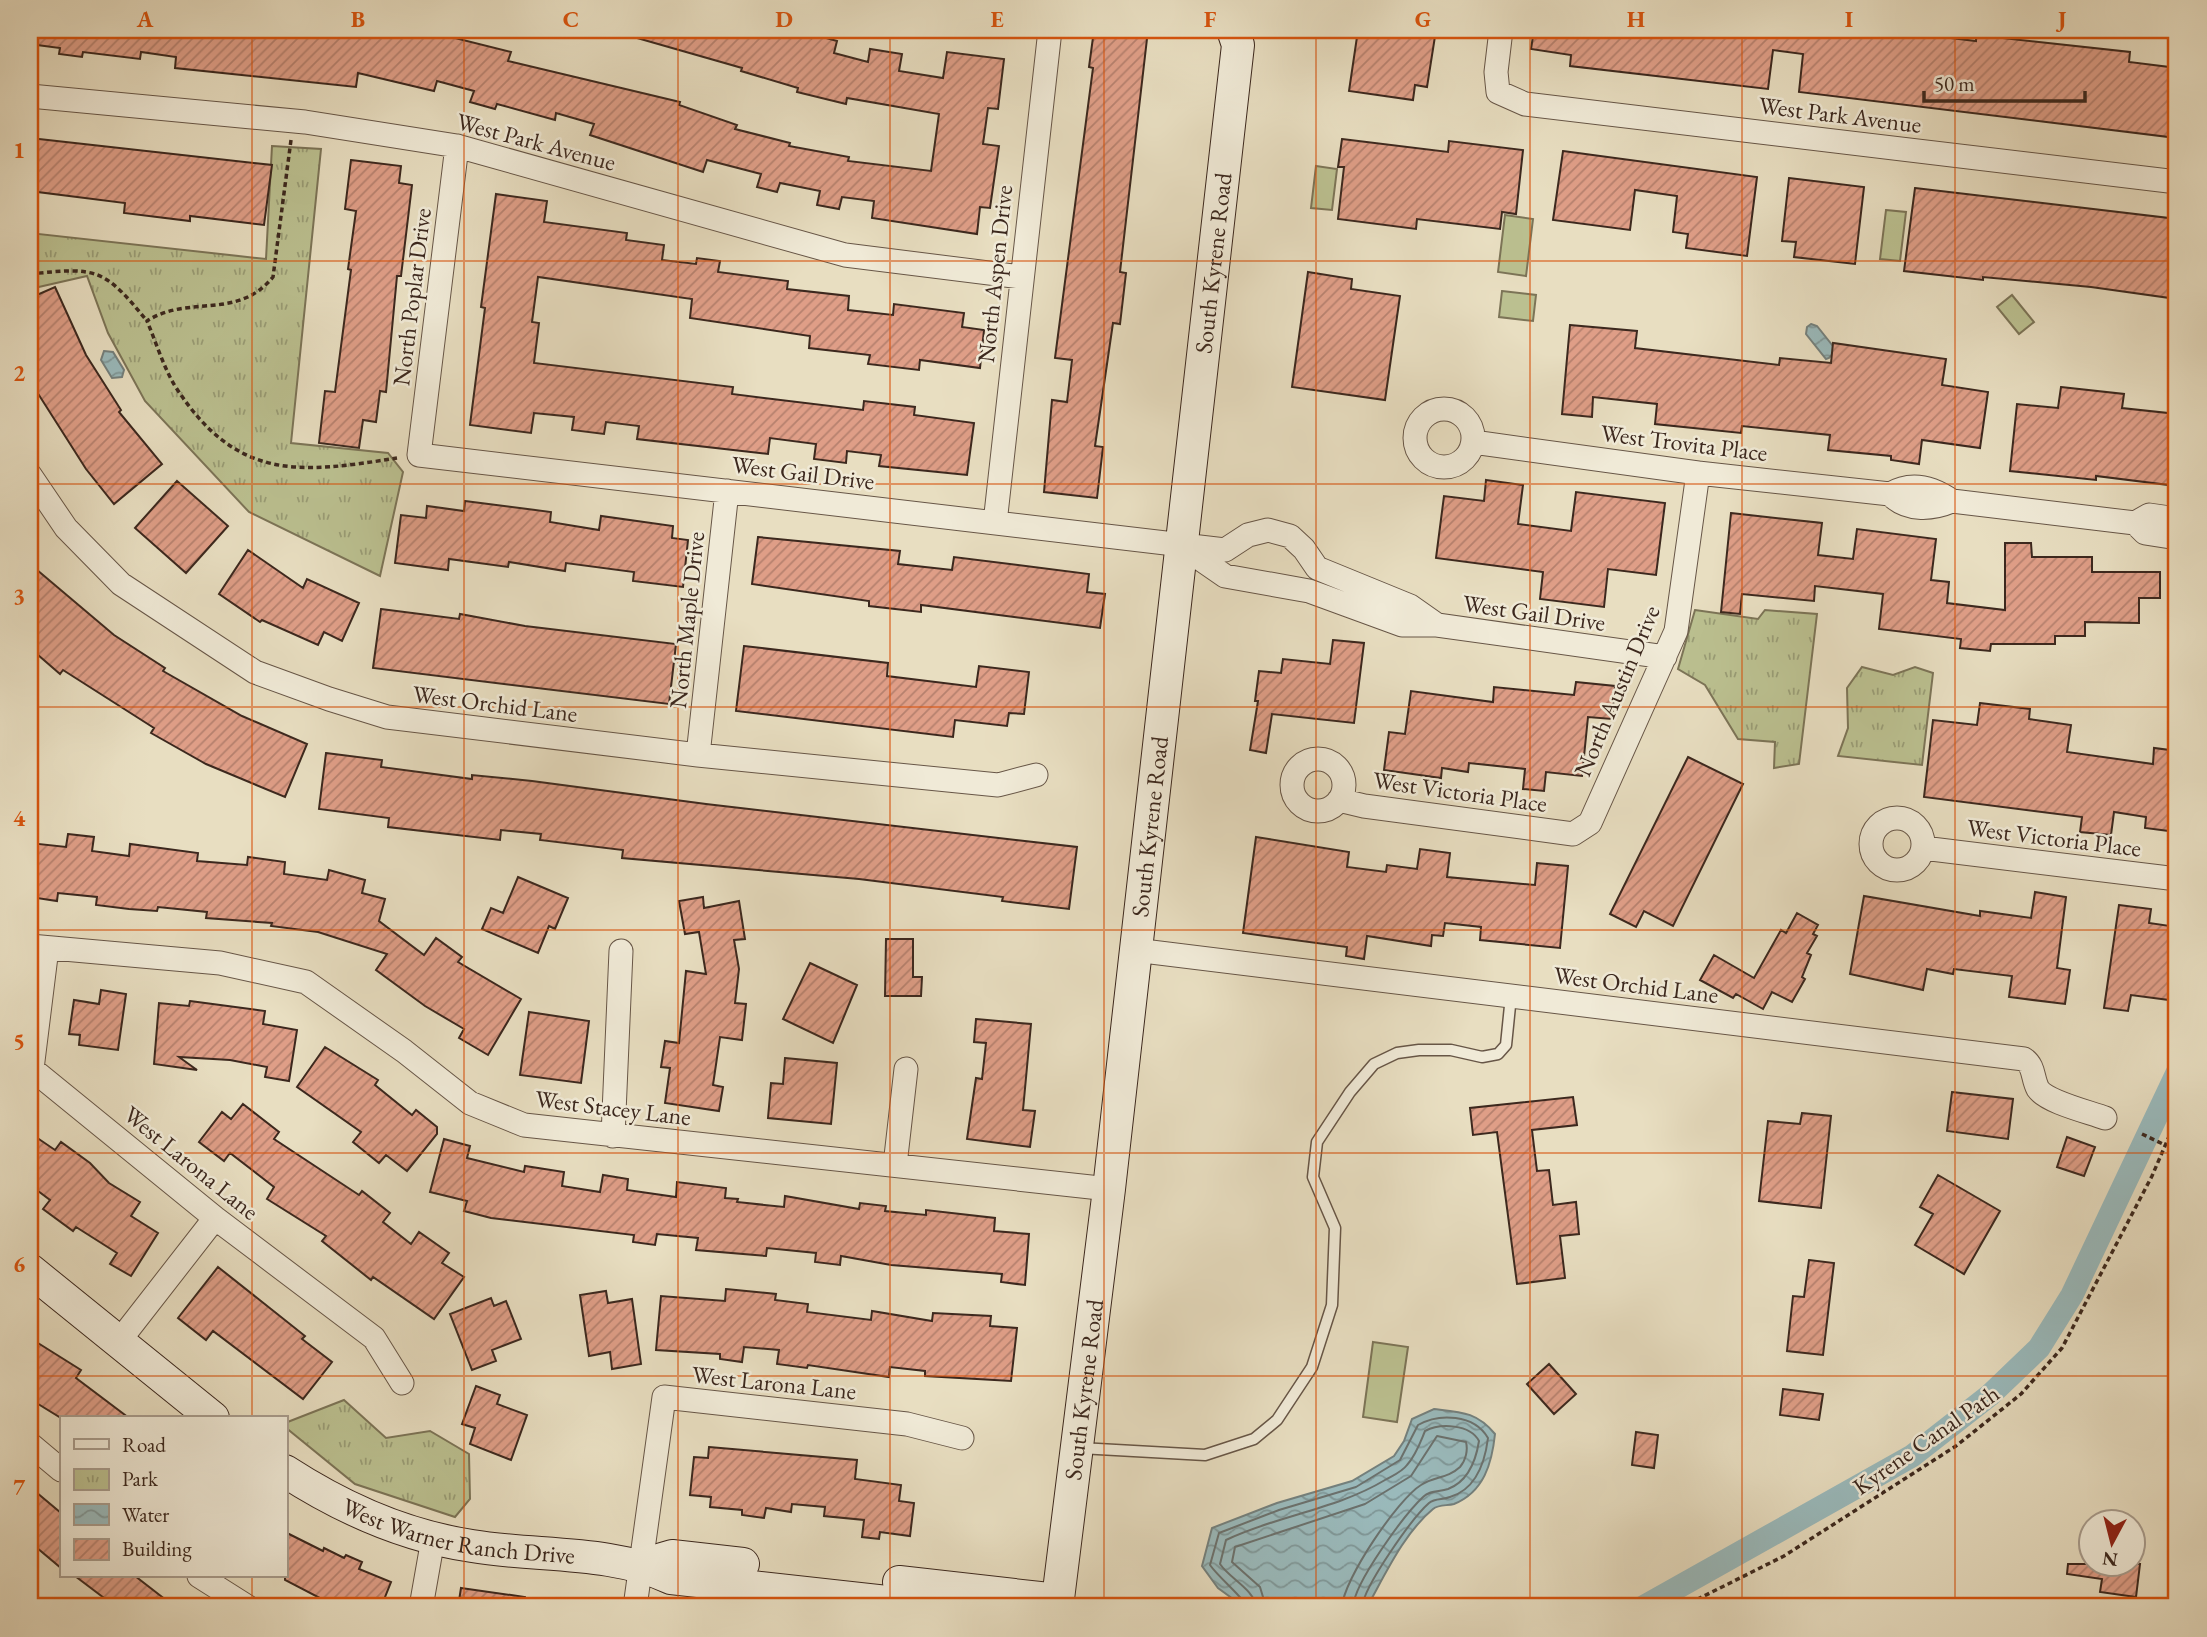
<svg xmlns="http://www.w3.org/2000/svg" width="2207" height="1637" font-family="'EB Garamond',serif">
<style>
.grass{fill:#bbc090;stroke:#7c7457;stroke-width:2}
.park{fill:url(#park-tufts);stroke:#7c7457;stroke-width:2}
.water{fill:url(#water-waves);stroke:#74807d;stroke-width:2}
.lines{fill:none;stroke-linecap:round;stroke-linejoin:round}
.shore{stroke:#6b716d;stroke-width:2}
.canal{stroke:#9ababc;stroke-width:23}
.building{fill:url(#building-hatch);stroke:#3c281e;stroke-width:2}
.lane-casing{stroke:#675647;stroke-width:13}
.street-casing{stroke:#675647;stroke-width:25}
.secondary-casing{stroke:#3c281e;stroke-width:34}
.path{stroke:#3c281e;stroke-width:3.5;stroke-dasharray:5 3.5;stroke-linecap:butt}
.lane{stroke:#f0ead7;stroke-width:10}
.street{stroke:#f0ead7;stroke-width:23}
.secondary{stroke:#f0ead7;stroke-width:32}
.grid{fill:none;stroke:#d7540e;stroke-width:2;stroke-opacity:0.55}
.labels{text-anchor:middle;stroke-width:5;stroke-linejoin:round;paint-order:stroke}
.street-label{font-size:24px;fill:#3c281e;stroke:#f0ead7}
.neatline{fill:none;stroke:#d7540e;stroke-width:2.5}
.grid-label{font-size:23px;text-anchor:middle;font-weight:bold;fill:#d7540e}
</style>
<defs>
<pattern id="park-tufts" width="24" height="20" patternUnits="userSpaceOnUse" patternTransform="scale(1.75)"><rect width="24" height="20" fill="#bbc090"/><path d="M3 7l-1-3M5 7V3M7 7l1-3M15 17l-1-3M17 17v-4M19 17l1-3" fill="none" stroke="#999c75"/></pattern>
<pattern id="water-waves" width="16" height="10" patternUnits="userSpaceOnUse" patternTransform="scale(1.75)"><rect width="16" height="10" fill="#9ababc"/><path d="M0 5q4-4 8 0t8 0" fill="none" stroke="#7f9798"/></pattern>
<pattern id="building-hatch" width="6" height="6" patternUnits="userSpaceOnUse" patternTransform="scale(1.75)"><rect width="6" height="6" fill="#df9e87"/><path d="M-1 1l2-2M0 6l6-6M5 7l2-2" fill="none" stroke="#b6816e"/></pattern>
</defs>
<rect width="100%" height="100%" fill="#e8dec1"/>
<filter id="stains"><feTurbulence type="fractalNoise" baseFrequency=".00286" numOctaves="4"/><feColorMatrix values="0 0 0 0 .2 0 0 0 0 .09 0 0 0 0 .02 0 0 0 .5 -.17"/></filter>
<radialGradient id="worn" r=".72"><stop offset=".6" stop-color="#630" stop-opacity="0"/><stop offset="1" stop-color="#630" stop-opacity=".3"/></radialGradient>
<!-- grass -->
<path class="grass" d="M1316 166 1337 169 1332 210 1311 208Z
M1886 210 1906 212 1900 261 1880 259Z
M1505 215 1533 219 1526 276 1498 272Z
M1502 291 1536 295 1533 321 1499 317Z
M2012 295 2034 322 2019 334 1997 307Z
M1373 1342 1408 1347 1397 1422 1363 1417Z"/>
<!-- park -->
<path class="park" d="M272 146 321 149 291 443 388 453 403 472 380 576 249 512 145 401 108 333 87 276 30 289V233L266 259Z
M1695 610 1758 619 1765 610 1817 614 1799 764 1774 768 1775 742 1738 739 1705 685 1678 669Z
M1862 667 1893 675 1915 667 1933 673 1922 765 1838 756 1848 728 1847 688Z
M344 1400 386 1438 430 1431 469 1454 470 1499 455 1517 355 1484 285 1427V1423Z
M590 1599 600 1607H540V1603Z"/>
<!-- water -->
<path class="water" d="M1811 324 1817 326 1836 350 1829 358 1826 359 1806 334 1807 327Z
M104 351 113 352 124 370 122 377 112 378 101 360Z
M1434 1409C1461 1412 1477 1412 1495 1434 1492 1463 1484 1492 1454 1504 1447 1506 1439 1504 1433 1509 1404 1533 1385 1575 1367 1607H1244L1218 1588 1202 1566 1212 1528 1277 1503 1352 1481 1394 1456 1404 1441 1412 1419Z"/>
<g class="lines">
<!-- shore -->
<path class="shore" d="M1247 1607C1245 1599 1219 1578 1210 1565L1219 1533 1279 1510 1356 1487 1400 1460 1418 1425C1439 1413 1474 1414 1488 1438 1485 1462 1477 1489 1450 1497 1443 1500 1435 1498 1429 1503 1412 1518 1364 1586 1362 1607
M1256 1607C1254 1589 1230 1579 1220 1564L1226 1540C1278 1515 1335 1510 1385 1480 1392 1476 1402 1472 1407 1465 1416 1455 1420 1443 1425 1431 1440 1423 1470 1424 1479 1441 1476 1460 1469 1481 1448 1489 1439 1492 1430 1490 1423 1497 1404 1515 1354 1583 1353 1607
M1266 1607 1260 1587 1232 1562 1235 1547 1365 1504 1411 1476 1437 1436 1466 1442C1468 1450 1466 1460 1460 1467 1447 1479 1435 1476 1421 1485 1398 1499 1343 1580 1342 1607"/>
<!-- canal -->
<path class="canal" d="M1643 1607 1912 1456 1990 1395 2039 1348 2072 1295 2177 1073"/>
</g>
<!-- building -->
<path class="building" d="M30 30H329L395 38 397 30H423L511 52 508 61 680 102 679 105 737 125 735 129 790 143 789 146 849 157 848 161 931 171 939 114 847 98 846 104 797 92 798 88 741 71 742 68 623 34V30H781L811 38 812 34 837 41 834 53 868 62 870 49 902 54 899 71 943 78 947 52 1004 59 998 109 988 108 983 144 999 146 990 208 980 207 977 234 872 218 874 201 842 197 839 209 817 205 820 191 780 183 777 192 757 187 761 174 707 160 703 172 590 135 594 124 556 113 555 120 497 104 495 109 470 102 474 91 437 81 434 91 358 73 356 87 175 68 176 57 141 52 140 59 83 52 82 57 59 54 60 48 30 44Z
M1094 30H1148L1120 272 1126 273 1120 324 1113 323 1095 446 1103 447 1097 498 1044 492 1052 400 1067 402 1072 360 1055 358 1093 68 1089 67Z
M1358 30H1436L1427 87 1415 85 1413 100 1349 91Z
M1534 30H1886L1976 41V35L2130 52 2129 62 2177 68V138L1799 92 1803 54 1773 50 1768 89 1570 66 1571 55 1531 49Z
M30 138 272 165 264 225 190 216V221L124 213 125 203 30 191Z
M1342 139 1448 152 1449 141 1523 150 1516 214 1502 212 1500 229 1417 219 1416 229 1338 219 1344 167H1338Z
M1563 151 1757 177 1747 256 1686 248 1688 234 1673 232 1677 196 1635 190 1630 230 1553 220Z
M351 160 401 166 399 183 412 185 401 276H397L386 392 380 391 376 422 363 420 359 448 319 443 325 391 335 392 351 270 348 269 356 211 345 209Z
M1789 178 1864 187 1855 264 1794 257 1796 242 1782 241Z
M1915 188 2177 219V299L2091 287 1983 277V280L1904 271Z
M496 194 547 201 544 222 627 233 626 240 664 245 662 260 696 264 697 258 720 261 718 272 788 281 787 289 849 296 848 310 893 315 894 304 964 313 962 327 984 330 980 368 920 360 919 370 868 364 870 355 809 348 810 336 690 318 692 299 538 277 532 322 539 323 534 363 733 387 732 394 863 410 864 401 915 407 914 415 974 423 967 475 879 466 881 455 847 451 846 463 814 459 816 444 770 438 768 454 637 439 639 426 606 422 604 434 572 430 574 417 534 413 531 433 470 425 485 308 481 307Z
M1308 272 1352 279 1351 289 1400 296 1385 400 1292 387Z
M55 287 86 355 121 410 119 412 162 464 114 504 86 469 30 381V298Z
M1570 325 1637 331 1635 348 1779 365 1780 358 1831 363 1833 343 1946 359 1942 385 1988 392 1980 448 1922 440 1919 464 1891 460V456L1828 450 1830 435 1742 426 1741 433 1655 424 1657 404 1593 397 1592 417 1562 414Z
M2061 387 2124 394 2122 408 2177 414V486L2096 476V480L2010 471 2017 404 2058 408Z
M1486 480 1523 485 1518 524 1571 531 1576 492 1665 503 1656 575 1608 569 1604 607 1540 599 1543 572 1436 558 1444 496 1484 501Z
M177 481 228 526 186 573 135 528Z
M465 501 551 512 550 522 599 530 601 516 673 526 672 538 688 540 683 587 633 581 634 572 566 563 565 571 509 562 508 567 449 559 448 570 395 563 401 515 426 518 427 506 464 511Z
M1731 513 1822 523 1818 555 1853 559 1857 529 1936 539 1931 580 1949 582 1947 603 2005 610V543H2031L2032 557H2092V572H2160V598H2139V623L2085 622V636H2055V644H1991L1990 651 1960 648 1961 639 1879 629 1883 594 1815 586 1814 601 1742 594 1740 614 1721 612Z
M758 537 900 551 898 564 952 570 954 557 1089 574 1087 592 1105 594 1100 628 921 605V612L869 606V601L752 584Z
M248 550 303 588 307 579 359 603 342 641 324 632 318 645 262 620 260 622 219 594Z
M30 564 114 635 165 668 163 671 242 716 307 744 285 797 206 764 151 733 154 728 63 670 60 674 30 648Z
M381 609 459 619 460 614 525 626 676 644 669 704 373 668Z
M1333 640 1364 643 1354 723 1272 714 1266 753 1250 750 1258 701H1255L1259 671 1281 673 1283 659 1330 664Z
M744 646 888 663 887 676 976 687 979 666 1029 672 1024 714 1009 713 1007 726 955 720 953 737 736 711Z
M1576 682 1615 686 1612 719 1588 717 1582 776 1546 772 1544 791 1523 789 1525 769 1469 763 1468 772 1442 768 1441 778 1384 770 1389 732 1405 734 1411 691 1493 702 1494 687 1574 695Z
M1980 703 2030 709 2029 719 2071 725 2067 752 2153 764 2154 748 2177 751V832L2145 828 2146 817 2114 812 2111 835 2080 832 2082 817 1924 797 1933 720 1977 725Z
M326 753 382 760 381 767 472 779V775L532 781 706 804 1077 847 1069 909 1002 901 1003 897 859 879 622 858 623 850 540 840 541 834 501 830 500 840 388 827 389 818 319 809Z
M1688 757 1743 784 1673 926 1644 911 1636 927 1610 914Z
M68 834 94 837 92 851 129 856 130 844 198 853 197 861 247 865 248 857 285 862 284 874 327 880 329 870 365 880 362 893 385 899 379 921 424 955 436 938 462 957 458 962 521 999 488 1055 459 1038 464 1029 425 1006 376 970 387 954 318 932 271 926 272 923 206 918 207 912 158 907 157 911 129 909 96 905 97 897 58 893 57 901 30 897V843L66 847Z
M1256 837 1349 852 1347 867 1386 872 1387 865 1417 869 1420 849 1450 853 1447 877 1535 885 1537 863 1568 866 1560 948 1480 940 1481 927 1445 923 1443 936 1432 935 1431 946 1367 936 1364 959 1346 956 1347 947 1243 933Z
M518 877 568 898 555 929 549 926 538 953 482 929 491 908 503 913Z
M2035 892 2066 897 2057 968 2070 970 2065 1004 2009 997 2012 976 1954 969 1953 974 1927 969 1923 990 1850 974 1864 896 1980 916V911L2031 918Z
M703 897 704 908 739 901 745 939 734 940 739 969 735 1003 746 1004 742 1040 720 1037 713 1085 723 1087 719 1111 665 1103 670 1068 661 1067 665 1041 679 1043 686 971 706 974 699 932 685 934 679 901Z
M2119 905 2151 909 2149 923 2177 927V1001L2131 995 2128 1011 2104 1008Z
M1797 913 1818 925 1813 934 1817 936 1807 953 1811 955 1802 977 1805 979 1792 1002 1772 992 1763 1009 1736 994 1733 998 1700 980 1714 955 1754 978 1781 930 1786 933Z
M886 939H913V977H922L921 996H885Z
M810 963 857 985 833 1043 783 1019Z
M101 990 126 994 118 1050 79 1045 80 1035 69 1034 74 1000 99 1004Z
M190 1001 265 1011 263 1024 297 1030 289 1081 265 1077 267 1067 230 1060 179 1057 197 1070 154 1064 159 1003 189 1006Z
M529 1012 589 1021 581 1083 520 1075Z
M976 1019 1031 1024 1023 1110 1035 1111 1030 1147 967 1139 976 1078 982 1079 986 1043 974 1042Z
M325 1047 378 1080 375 1085 412 1115 416 1110 437 1127V1134L407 1171 386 1155 379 1163 353 1142 361 1132 297 1087Z
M785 1058 837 1063 831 1124 768 1118 771 1083 783 1084Z
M1952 1092 2013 1099 2008 1139 1947 1131Z
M1573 1097 1577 1125 1532 1130 1537 1171 1549 1170 1553 1205 1576 1202 1579 1234 1560 1236 1565 1278 1517 1284 1497 1132 1473 1135 1470 1108Z
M243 1104 279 1132 274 1139 359 1195 362 1191 390 1213 383 1222 411 1244 419 1232 449 1253 442 1263 464 1277 434 1319 373 1277 371 1280 322 1241 326 1236 267 1199 274 1187 230 1153 224 1161 199 1142 222 1112 231 1119Z
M1802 1113 1831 1116 1821 1208 1759 1201 1768 1121 1800 1124Z
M30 1133 55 1150 61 1142 90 1163 109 1183 140 1202 131 1216 158 1233 131 1276 110 1264 117 1253 76 1227 73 1231 43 1209 50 1200 30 1185Z
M2067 1137 2095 1147 2084 1176 2057 1167Z
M444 1139 470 1146 467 1158 524 1172 525 1166 564 1172 562 1186 600 1192 603 1175 628 1179 627 1190 676 1197 677 1182 726 1188 725 1198 738 1199 737 1202 784 1207 785 1196 859 1209 860 1203 886 1206 885 1211 926 1215V1210L995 1218 994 1231 1029 1234 1025 1285 1001 1282 1002 1274 891 1265 841 1256 840 1265 815 1262 816 1253 767 1248 766 1256 696 1250 698 1238 657 1234 655 1245 633 1242 634 1235 491 1218 464 1211 467 1201 430 1192Z
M1938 1175 2000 1211 1964 1274 1915 1245 1933 1214 1920 1207Z
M1809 1260 1834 1263 1823 1355 1787 1351 1793 1296 1804 1297Z
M218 1267 305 1336 302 1339 332 1362 303 1399 213 1331 206 1340 178 1318Z
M726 1289 776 1294 775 1300 808 1304 807 1312 871 1320 872 1311 932 1321 933 1313 991 1316 990 1326 1017 1328 1011 1381 925 1376V1371L890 1367 889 1377 808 1365 807 1368 777 1364 779 1350 744 1347 742 1362 720 1359V1354L656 1350 661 1296 725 1301Z
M606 1291 608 1303 632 1299 641 1364 612 1369 610 1352 589 1356 580 1295Z
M491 1298 494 1306 506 1301 521 1339 492 1350 496 1361 472 1370 450 1314Z
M30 1338 81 1370 76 1378 129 1418H61L30 1399Z
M1549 1364 1576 1394 1554 1414 1527 1384Z
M476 1386 500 1395 497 1404 527 1415 511 1460 470 1444 475 1428 462 1424Z
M1783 1389 1823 1394 1819 1420 1780 1415Z
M1636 1432 1658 1435 1654 1468 1632 1465Z
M709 1447 857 1460 855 1479 901 1485 899 1501 914 1503 910 1536 880 1532 879 1539 862 1537 864 1520 824 1516 825 1507 792 1504 791 1512 766 1508 764 1518 742 1515V1510L710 1507 711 1497 690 1495 694 1457 708 1458Z
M30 1487 61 1513V1568L30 1542Z
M285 1532 323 1551 324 1548 344 1558 346 1555 362 1562 359 1569 391 1582 381 1607H337L285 1580Z
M2068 1564H2140L2136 1597 2100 1592 2102 1579 2067 1574Z
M75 1576H135L175 1607H116Z
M461 1588 525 1597V1607H458Z"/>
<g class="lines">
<!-- lane casing -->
<g class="lane-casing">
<path id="lane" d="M1080 1448 1205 1455 1254 1439 1277 1420 1312 1367 1332 1305 1335 1228 1313 1177 1317 1142 1350 1092 1374 1064 1397 1053 1419 1050H1451L1482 1057 1498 1054 1506 1045 1511 996"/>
</g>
<!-- street casing -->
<g class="street-casing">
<path id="street" d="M1501 30 1496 72 1498 92 1525 104 2177 182
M30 96 305 122 457 146 845 255 1021 277
M457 146 419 455 1225 550 1248 535 1268 530 1290 536 1304 549 1317 568 1410 606 1437 625
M1415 438a29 29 0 1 1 58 0a29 29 0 1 1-58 0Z
M1473 442 1698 473 1890 494C1912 481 1932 487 1952 501L2135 523 2149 515 2177 519
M30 475 66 528 121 584 255 672 329 699 387 717 698 755 998 785 1036 775
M1890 494C1906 511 1931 510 1952 501
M995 523 1050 30
M2135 523 2145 533 2177 538
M1183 547 1225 576 1309 591 1402 625H1437L1665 657
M698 755 727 491
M1292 785a26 26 0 1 1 52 0a26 26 0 1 1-52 0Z
M1339 800 1364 806 1573 834 1590 823 1676 631 1698 473
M1871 844a26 26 0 1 1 52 0a26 26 0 1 1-52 0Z
M1923 848 2177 879
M30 946 220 963 306 982 404 1051 470 1103 524 1125 1109 1189
M47 948 32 1069 215 1218 374 1338 402 1383
M1135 950 2024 1059C2035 1067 2032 1078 2038 1089 2047 1102 2089 1112 2105 1118
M613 1136 621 951
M895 1165 906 1069
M120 1340 215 1218
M30 1444 61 1470
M199 1576 248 1607
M421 1607 433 1539
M635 1607 664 1397 907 1424 962 1438"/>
</g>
<!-- secondary casing -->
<g class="secondary-casing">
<g id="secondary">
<path d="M30 1270 213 1418"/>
<path id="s1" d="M285 1471C342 1508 404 1536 472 1546 537 1557 611 1550 671 1578L932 1607"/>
<path d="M641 1565 672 1556 743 1564"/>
<path d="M899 1582 1058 1600"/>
<path id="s2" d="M1057 1607 1109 1189 1238 45 1233 30"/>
</g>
</g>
<!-- path -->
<path class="path" d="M291 140 273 277C237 321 189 294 147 321 156 342 163 366 175 386 236 481 298 474 397 458
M30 274C97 267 104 268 147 321
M2142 1134 2165 1145
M1682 1607 1784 1556 1956 1446 2021 1394 2062 1348 2152 1176 2177 1118"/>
<!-- lane -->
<use href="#lane" class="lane"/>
<!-- street -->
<use href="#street" class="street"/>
<!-- secondary -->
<use href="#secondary" class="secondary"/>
</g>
<!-- grid -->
<path class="grid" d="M252 30V1418M464 30V1607M678 30V1607M890 30V1607M1104 30V1607M1316 30V1607M1530 30V1607M1742 30V1607M1955 30V1607M30 261H2177M30 484H2177M30 707H2177M30 930H2177M30 1153H2177M30 1376H2177M252 1576V1607"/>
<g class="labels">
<!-- street labels -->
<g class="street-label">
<text transform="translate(1840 115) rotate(7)" y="8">West Park Avenue</text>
<text transform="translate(536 142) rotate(15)" y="8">West Park Avenue</text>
<text dy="8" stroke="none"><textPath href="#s2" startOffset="1353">South Kyrene Road</textPath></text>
<text transform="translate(995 274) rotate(-84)" y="8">North Aspen Drive</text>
<text transform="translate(412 297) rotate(-83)" y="8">North Poplar Drive</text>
<text transform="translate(1684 443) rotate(7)" y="8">West Trovita Place</text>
<text transform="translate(803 473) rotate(7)" y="8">West Gail Drive</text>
<text transform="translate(1534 613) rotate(8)" y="8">West Gail Drive</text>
<text transform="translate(687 620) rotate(-84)" y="8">North Maple Drive</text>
<text transform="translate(1617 691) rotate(-67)" y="8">North Austin Drive</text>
<text transform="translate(495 704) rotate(7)" y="8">West Orchid Lane</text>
<text transform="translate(1460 792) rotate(8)" y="8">West Victoria Place</text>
<text dy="8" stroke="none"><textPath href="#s2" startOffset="786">South Kyrene Road</textPath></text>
<text transform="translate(2054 838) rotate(7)" y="8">West Victoria Place</text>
<text transform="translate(1636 985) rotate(7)" y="8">West Orchid Lane</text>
<text transform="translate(613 1108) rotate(7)" y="8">West Stacey Lane</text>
<text transform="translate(191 1163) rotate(39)" y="8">West Larona Lane</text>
<text transform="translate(774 1383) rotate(6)" y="8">West Larona Lane</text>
<text dy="8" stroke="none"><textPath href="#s2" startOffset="219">South Kyrene Road</textPath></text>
<text transform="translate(1926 1440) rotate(-35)" y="8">Kyrene Canal Path</text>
<text dy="8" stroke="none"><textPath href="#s1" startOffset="187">West Warner Ranch Drive</textPath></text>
</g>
</g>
<!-- margin -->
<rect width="2207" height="1637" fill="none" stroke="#e8dec1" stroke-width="77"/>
<!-- legend -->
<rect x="60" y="1416" width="228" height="161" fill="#f0ead7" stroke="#a89c8d" stroke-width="2"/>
<rect x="74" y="1439" width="35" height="10" fill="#f0ead7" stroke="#a89c8d" stroke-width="2"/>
<text x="122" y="1452" font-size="21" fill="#3c281e">Road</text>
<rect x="74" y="1469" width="35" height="21" fill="url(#park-tufts)" stroke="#a89c8d" stroke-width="2"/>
<text x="122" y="1486" font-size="21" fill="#3c281e">Park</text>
<rect x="74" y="1504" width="35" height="21" fill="url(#water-waves)" stroke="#a89c8d" stroke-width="2"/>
<text x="122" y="1522" font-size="21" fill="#3c281e">Water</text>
<rect x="74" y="1539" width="35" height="21" fill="url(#building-hatch)" stroke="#a89c8d" stroke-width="2"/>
<text x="122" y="1556" font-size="21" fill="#3c281e">Building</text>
<!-- north arrow -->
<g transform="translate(2112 1543) rotate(187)"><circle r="33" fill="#f0ead7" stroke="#a89c8d" stroke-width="2"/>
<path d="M0-5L12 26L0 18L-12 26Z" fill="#8f2418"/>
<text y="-10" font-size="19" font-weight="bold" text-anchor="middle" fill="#3c281e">N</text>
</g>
<!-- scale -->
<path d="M1924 91v10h161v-10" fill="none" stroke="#3c281e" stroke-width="3.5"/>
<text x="1934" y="91" font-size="21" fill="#3c281e" stroke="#f0ead7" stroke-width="5" paint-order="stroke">50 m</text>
<rect x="38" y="38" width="2130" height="1560" class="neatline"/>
<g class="grid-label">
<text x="145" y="27">A</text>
<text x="358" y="27">B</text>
<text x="571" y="27">C</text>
<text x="784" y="27">D</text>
<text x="997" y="27">E</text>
<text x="1210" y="27">F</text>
<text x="1423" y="27">G</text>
<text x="1636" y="27">H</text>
<text x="1849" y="27">I</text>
<text x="2062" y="27">J</text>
<text x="19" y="158">1</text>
<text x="19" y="381">2</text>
<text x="19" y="604">3</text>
<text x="19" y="826">4</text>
<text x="19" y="1049">5</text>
<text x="19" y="1272">6</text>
<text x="19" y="1495">7</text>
</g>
<rect width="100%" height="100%" filter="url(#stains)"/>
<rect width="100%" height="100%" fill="url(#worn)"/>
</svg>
